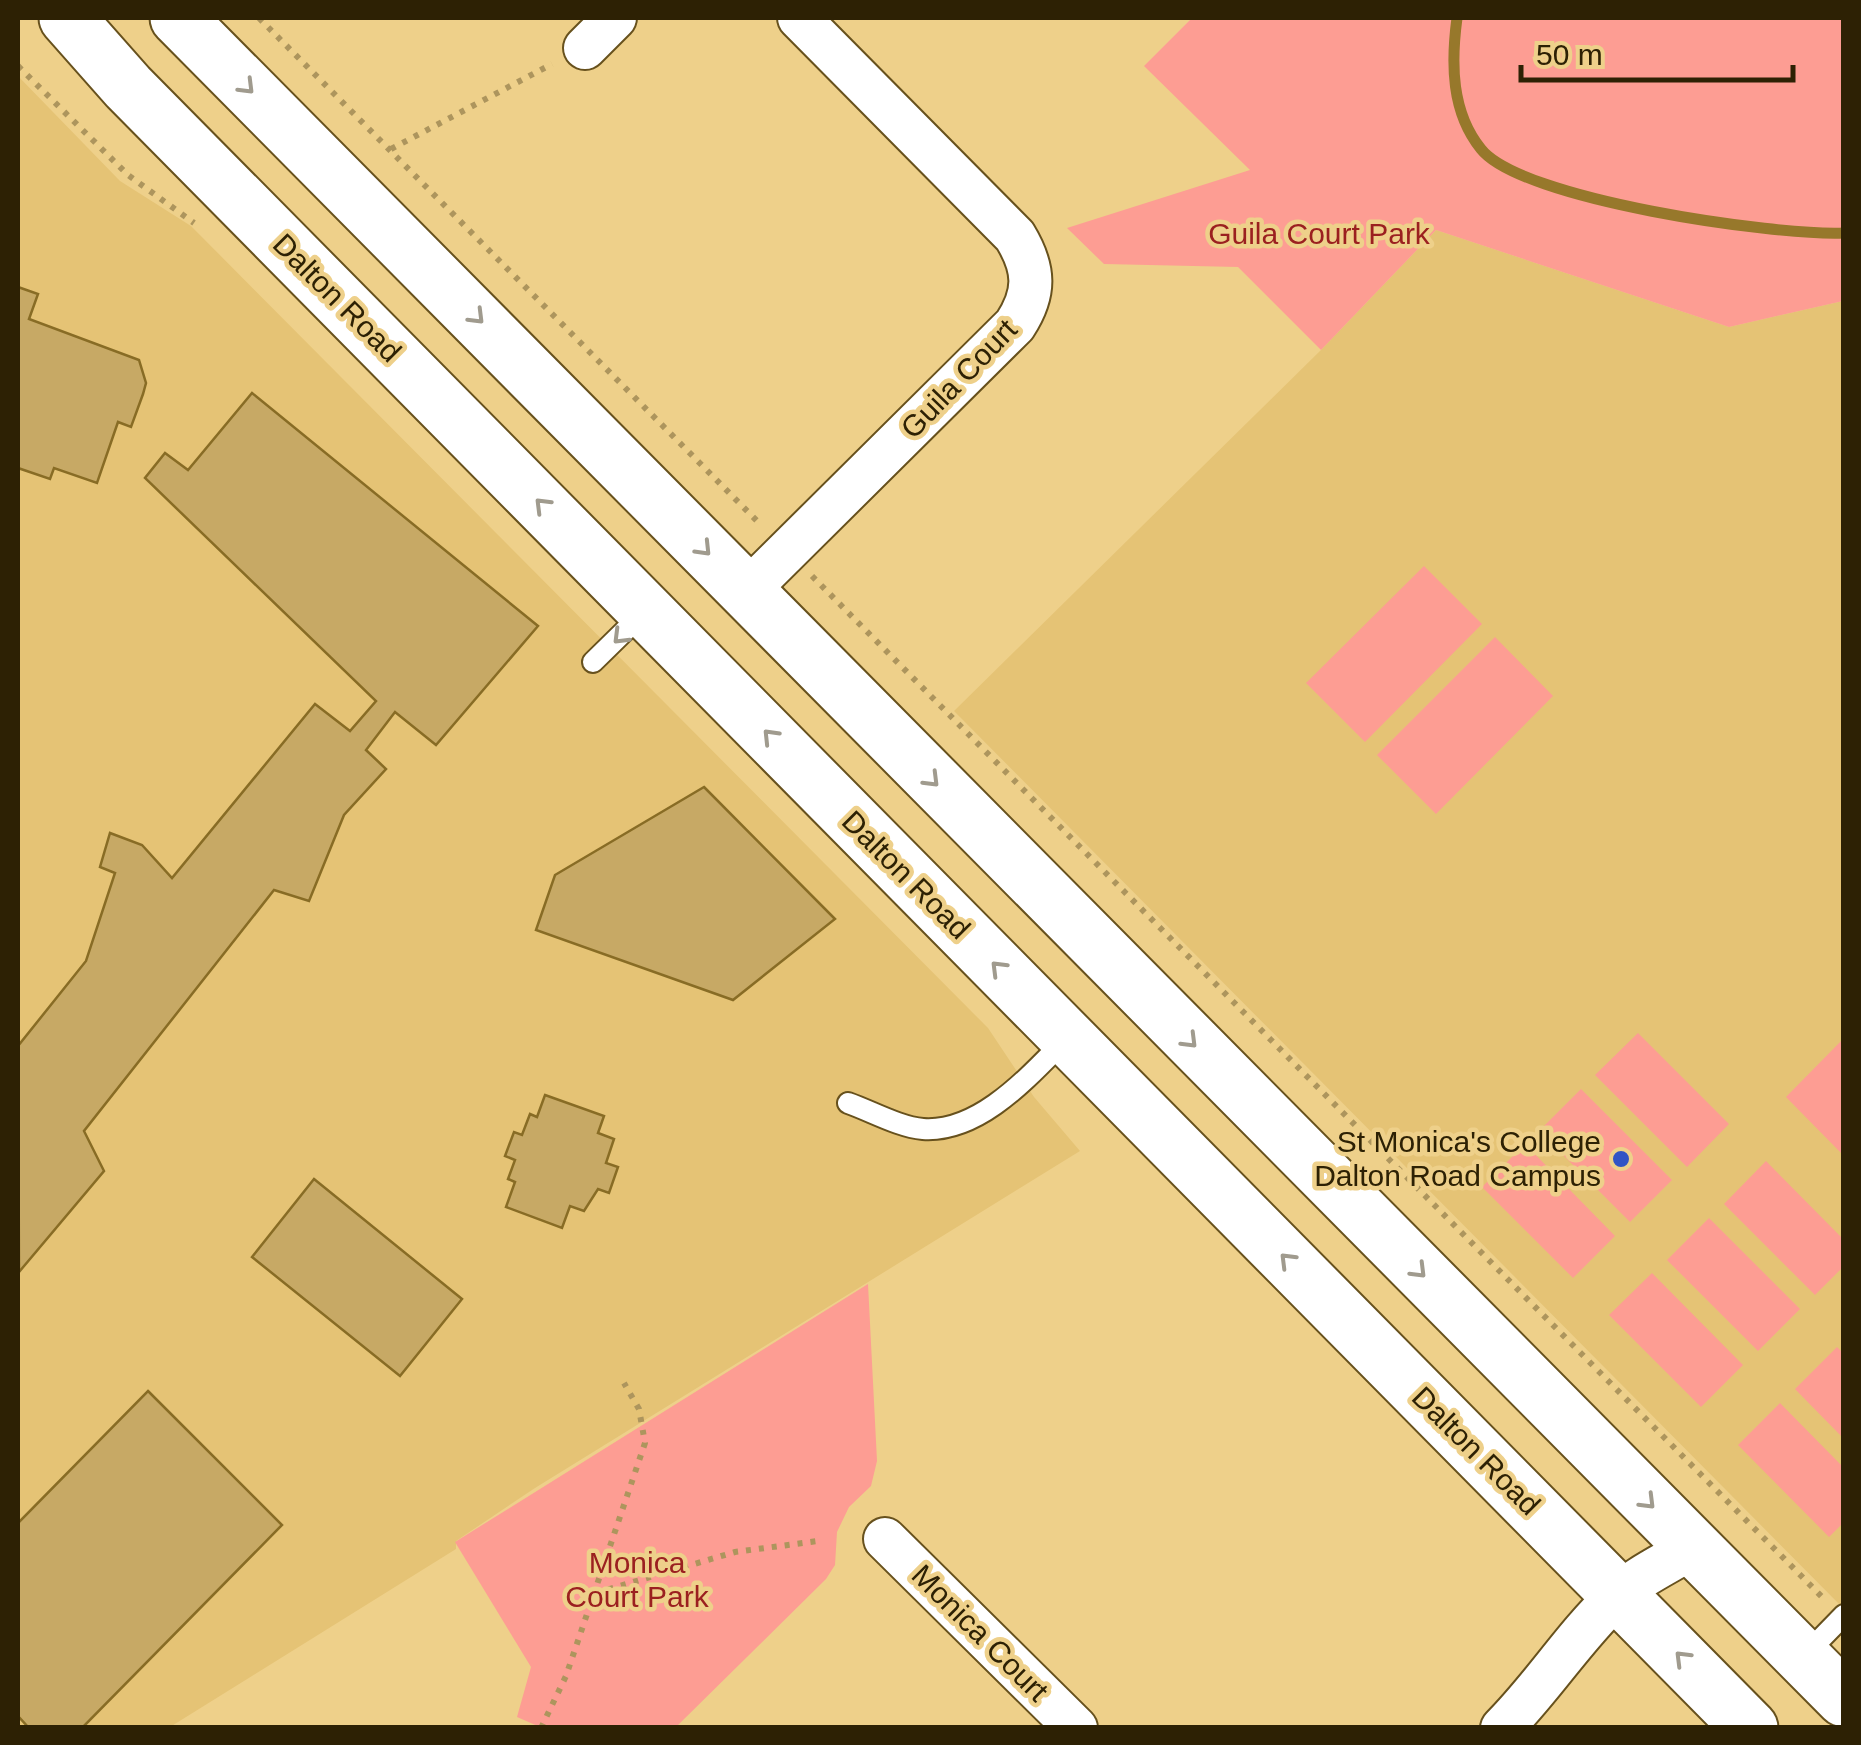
<svg xmlns="http://www.w3.org/2000/svg" width="1861" height="1745" font-family="Arial,sans-serif">
<style>
.built{fill:#e5c375}
.green{fill:#fd9d93}
.lines{fill:none;stroke-linecap:round;stroke-linejoin:round}
.stream{stroke:#97782b;stroke-width:11}
.building{fill:#c7a965;stroke:#886c25;stroke-width:2.5}
.lane-casing{stroke:#67511d;stroke-width:24}
.street-casing{stroke:#67511d;stroke-width:46}
.secondary-casing{stroke:#67511d;stroke-width:59}
.path{stroke:#ad955d;stroke-width:6;stroke-dasharray:5 8;stroke-linecap:butt}
.lane{stroke:#fff;stroke-width:20}
.street{stroke:#fff;stroke-width:42}
.secondary{stroke:#fff;stroke-width:55}
.oneway{stroke:#a09b8e}
.poi-dot{fill:#3154c5;stroke:#eed08a;stroke-width:4}
.labels{text-anchor:middle;stroke-width:9;stroke-linejoin:round;paint-order:stroke}
.park-label{font-size:30px;fill:#9b2020;stroke:#eed08a}
.street-label{font-size:30px;fill:#2d2104;stroke:#eed08a}
.poi-label{font-size:30px;fill:#2d2104;stroke:#eed08a;text-anchor:end}
</style>
<rect width="100%" height="100%" fill="#eed08a"/>
<!-- built -->
<path class="built" d="M18 76 120 181 191 226 988 1028 1034 1097 1080 1151 535 1488 456 1541V1549L170 1727H18Z
M1436 230 1729 327 1843 301V1608L954 711 1321 350Z"/>
<!-- green -->
<path class="green" d="M1192 18H1843V301L1729 327 1436 230 1321 350 1238 267 1104 264 1067 228 1250 170 1144 66Z
M1424 566 1482 624 1365 742 1306 683Z
M1495 637 1553 696 1436 814 1377 755Z
M1638 1033 1729 1124 1687 1167 1595 1075Z
M1843 1039V1155L1786 1097Z
M1581 1089 1672 1180 1630 1222 1539 1131Z
M1525 1144 1615 1236 1573 1278 1482 1187Z
M1766 1161 1843 1239V1267L1815 1295 1724 1204Z
M1709 1218 1800 1309 1758 1351 1667 1260Z
M1652 1273 1743 1365 1701 1407 1609 1315Z
M868 1284 877 1461 871 1486 849 1507 837 1532 835 1565 826 1579 676 1727H540L517 1717 531 1667 455 1542Z
M1837 1347 1843 1353V1438L1795 1389Z
M1780 1403 1843 1467V1523L1829 1537 1738 1445Z"/>
<g class="lines">
<!-- stream -->
<path class="stream" d="M1457 18C1451 63 1451 112 1481 149 1521 200 1776 236 1844 233"/>
</g>
<!-- building -->
<path class="building" d="M18 287 38 294 29 319 139 360 146 383 143 394 131 427 118 422 97 483 54 468 50 479 18 468Z
M252 393 538 626 436 745 395 712 366 750 386 769 344 815 309 901 274 890 84 1131 104 1171 19 1272 18 1046 86 961 115 873 100 867 110 833 142 845 172 878 315 704 350 731 376 701 145 478 165 453 188 470Z
M704 787 835 919 733 1000 536 930 555 875Z
M545 1095 604 1116 598 1133 614 1139 606 1163 618 1167 609 1193 598 1189 584 1211 570 1206 562 1228 506 1207 515 1182 508 1179 515 1160 505 1156 514 1132 522 1135 530 1114 537 1117Z
M314 1179 462 1299 400 1376 252 1257Z
M148 1391 282 1525 82 1728H29L18 1716V1523Z"/>
<g class="lines">
<!-- lane casing -->
<g class="lane-casing">
<path id="lane" d="M593 662 644 612
M848 1103C871 1111 899 1127 923 1129 980 1133 1030 1075 1066 1039
M1804 1656 1844 1615"/>
</g>
<!-- street casing -->
<g class="street-casing">
<path id="street" d="M585 48 615 18
M746 592 1015 325C1036 293 1035 269 1015 236L799 18
M885 1539 1076 1728
M1502 1728C1543 1687 1573 1638 1615 1598 1636 1577 1668 1563 1693 1547"/>
</g>
<!-- secondary casing -->
<g class="secondary-casing">
<path id="secondary" d="M67 18 128 87 1750 1728
M178 18 1844 1699"/>
</g>
<!-- path -->
<path class="path" d="M259 18 761 525
M18 66 128 175 194 223
M391 149 552 64
M812 576 1823 1598
M596 1593 735 1552 818 1541
M541 1728 566 1676 645 1443 639 1409 624 1383"/>
<!-- lane -->
<use href="#lane" class="lane"/>
<!-- street -->
<use href="#street" class="street"/>
<!-- secondary -->
<use href="#secondary" class="secondary"/>
</g>
<!-- one-way arrows -->
<defs><path id="oneway-chevron" d="M-2-3.5L2.5 0L-2 3.5" fill="none" stroke-width="1.6" stroke-linecap="round" stroke-linejoin="round" transform="scale(2.5)"/></defs>
<g class="oneway">
<use href="#oneway-chevron" transform="translate(247 87) rotate(45)"/>
<use href="#oneway-chevron" transform="translate(477 317) rotate(45)"/>
<use href="#oneway-chevron" transform="translate(542 505) rotate(-135)"/>
<use href="#oneway-chevron" transform="translate(704 549) rotate(46)"/>
<use href="#oneway-chevron" transform="translate(620 637) rotate(135)"/>
<use href="#oneway-chevron" transform="translate(770 736) rotate(-134)"/>
<use href="#oneway-chevron" transform="translate(932 780) rotate(45)"/>
<use href="#oneway-chevron" transform="translate(998 968) rotate(-135)"/>
<use href="#oneway-chevron" transform="translate(1190 1041) rotate(45)"/>
<use href="#oneway-chevron" transform="translate(1287 1260) rotate(-135)"/>
<use href="#oneway-chevron" transform="translate(1419 1271) rotate(45)"/>
<use href="#oneway-chevron" transform="translate(1648 1502) rotate(45)"/>
<use href="#oneway-chevron" transform="translate(1682 1658) rotate(-135)"/>
</g>
<!-- markers -->
<circle class="poi-dot" cx="1621" cy="1159" r="10"/>
<g class="labels">
<!-- park labels -->
<g class="park-label">
<text x="1319" y="244">Guila Court Park</text>
<text x="637" y="1573">Monica<tspan x="637" dy="34">Court Park</tspan></text>
</g>
<!-- street labels -->
<g class="street-label">
<text transform="translate(337 298) rotate(45)" y="10">Dalton Road</text>
<text transform="translate(959 379) rotate(-46)" y="10">Guila Court</text>
<text transform="translate(906 875) rotate(45)" y="10">Dalton Road</text>
<text transform="translate(1476 1451) rotate(45)" y="10">Dalton Road</text>
<text transform="translate(980 1633) rotate(45)" y="10">Monica Court</text>
</g>
<!-- poi labels -->
<g class="poi-label">
<text x="1601" y="1152">St Monica's College<tspan x="1601" dy="34">Dalton Road Campus</tspan></text>
</g>
</g>
<!-- border -->
<rect width="1861" height="1745" fill="none" stroke="#2d2104" stroke-width="40"/>
<!-- scale -->
<path d="M1521 65v15h272v-15" fill="none" stroke="#2d2104" stroke-width="5"/>
<text x="1536" y="65" font-size="30" fill="#2d2104" stroke="#eed08a" stroke-width="8" paint-order="stroke">50 m</text>
</svg>
